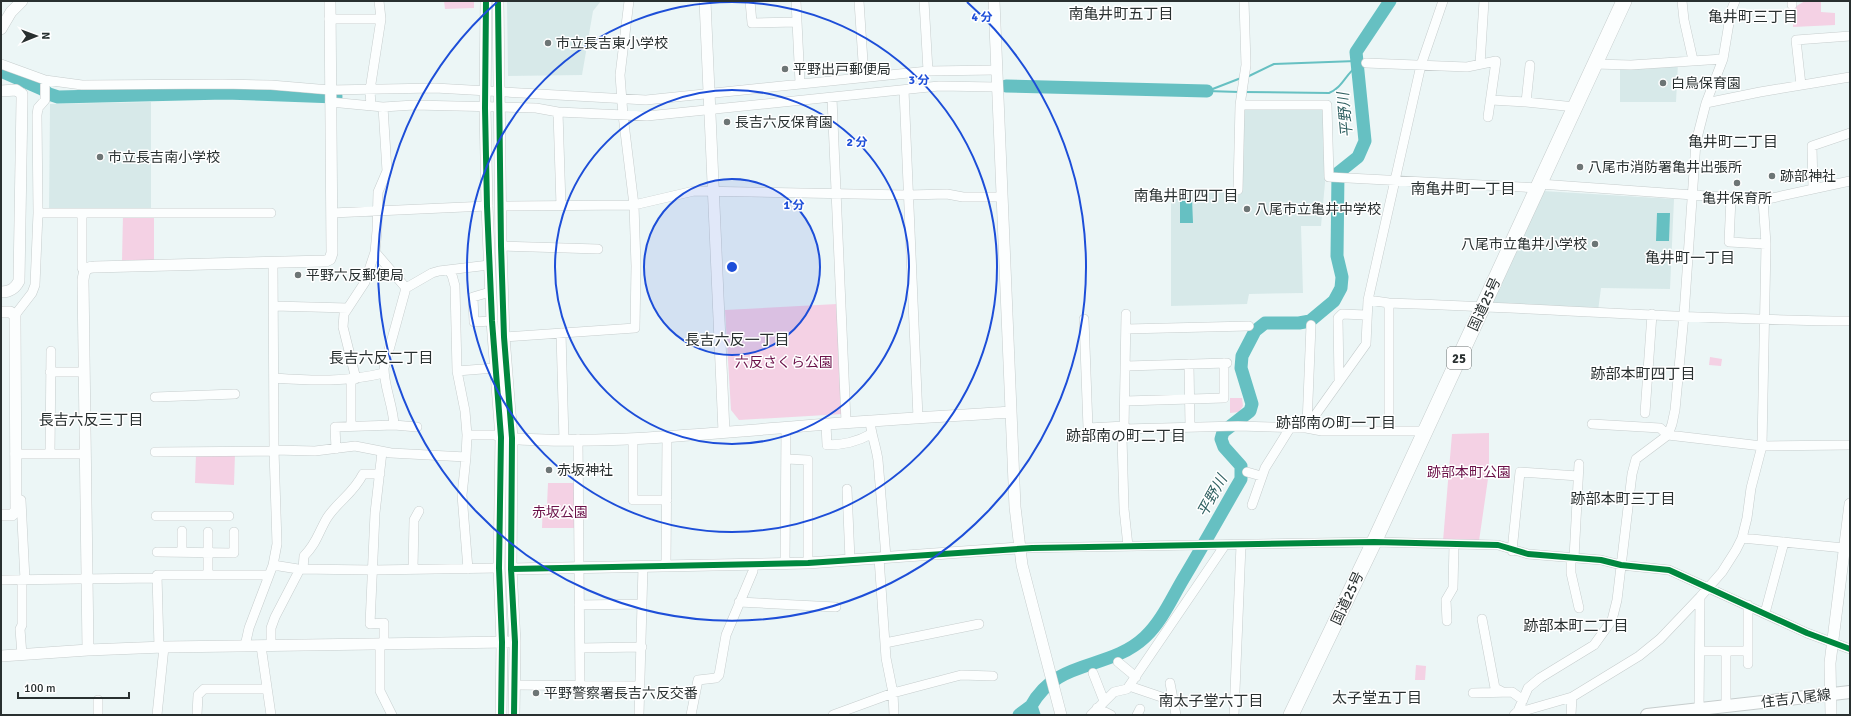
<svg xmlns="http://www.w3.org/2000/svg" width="1851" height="716" font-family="Signika,'Noto Sans JP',sans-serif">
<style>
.built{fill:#d7e9e9}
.green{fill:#f4d1e4}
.water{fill:#66c0c2}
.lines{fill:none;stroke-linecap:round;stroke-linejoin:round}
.stream{stroke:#66c0c2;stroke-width:2}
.river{stroke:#66c0c2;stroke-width:13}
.minor-casing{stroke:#c6cdcd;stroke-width:10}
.tertiary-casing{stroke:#c6cdcd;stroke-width:12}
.secondary-casing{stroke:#c6cdcd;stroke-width:14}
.trunk-casing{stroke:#c6cdcd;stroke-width:16}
.minor{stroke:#fcfefe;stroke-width:9}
.tertiary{stroke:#fcfefe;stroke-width:11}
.secondary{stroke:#fcfefe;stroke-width:12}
.trunk{stroke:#fcfefe;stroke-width:15}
.cycleway-casing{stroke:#fff;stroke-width:8}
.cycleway{stroke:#00873e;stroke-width:6}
.ring{fill:none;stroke:#1d4ed8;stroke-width:2}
.poi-dot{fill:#6d7575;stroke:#fff;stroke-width:1.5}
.labels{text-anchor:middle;stroke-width:3;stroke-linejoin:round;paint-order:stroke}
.shield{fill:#fff;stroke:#696e6e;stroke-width:1}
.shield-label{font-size:13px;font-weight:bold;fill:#293030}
.poi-label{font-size:14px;fill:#293030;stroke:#fff;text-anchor:start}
.street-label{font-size:14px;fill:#293030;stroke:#fff}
.park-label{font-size:14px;fill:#6a1048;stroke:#fff}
.neighbourhood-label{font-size:15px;fill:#293030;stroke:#fff}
.water-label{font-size:15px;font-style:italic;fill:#306162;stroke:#fff}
.centre{fill:#1d4ed8;stroke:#fff;stroke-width:2}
.ring-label{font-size:12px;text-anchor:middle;font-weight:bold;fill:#1d4ed8;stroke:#fff;stroke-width:3;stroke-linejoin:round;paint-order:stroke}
</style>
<rect width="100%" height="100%" fill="#ecf6f6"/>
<!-- built -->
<path class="built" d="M507 1H601L593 11 582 75 508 76Z
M1678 63 1676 102H1620V69L1652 68 1661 65Z
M151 102V212L49 211 50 104Z
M1247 107 1320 108 1324 112 1325 183 1321 226H1301L1303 293 1249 294 1247 304 1171 306V192L1241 191 1242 111Z
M1543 191 1674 199 1670 289 1601 288 1598 311 1490 305Z"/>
<!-- green -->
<path class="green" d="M444 1H474V8L445 9Z
M1805 1H1821V12L1835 13V25L1793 27V8Z
M123 215 154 216V261H122Z
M837 304 843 414 739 420 731 410 725 310Z
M1710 357 1722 359 1721 366 1709 365Z
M1230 398H1242L1243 406 1239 412 1230 413Z
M1489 433V472L1479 541H1443L1452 434Z
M235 453 234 485 195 483 196 454Z
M548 483H575V528H542L543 505H547Z
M1416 665 1426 666 1425 680H1415Z"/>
<!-- water -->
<path class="water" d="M1180 198H1192L1193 223H1180Z
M1657 213H1670L1669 241H1656Z"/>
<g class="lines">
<!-- stream -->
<path class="stream" d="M1247 77 1274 64 1356 61
M1210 90 1241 78
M1207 91 1239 92
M1244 92 1329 93C1342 88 1345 75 1357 66"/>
<!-- river -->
<path class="river" d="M1 71 42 89 49 94 58 97 225 93 336 97
M1006 86 1207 91
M1019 715 1031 706
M1034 715 1031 706C1057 658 1109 671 1145 637 1161 622 1171 600 1182 581 1200 551 1217 521 1234 491L1241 479V466L1224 447 1221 439 1223 432 1250 411 1252 404 1241 368 1242 356 1255 331 1265 323H1299L1310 321 1334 301 1341 288 1342 277 1337 256 1338 173 1358 157 1365 141 1356 52 1390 1"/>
<!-- minor casing -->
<g class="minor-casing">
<path id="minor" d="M750 1 752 23 797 22
M796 1 800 83
M859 1 864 77
M924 1 928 71
M1682 1 1684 20 1693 60
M1792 5V1
M329 19H381
M1366 63 1467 67 1496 61 1488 117
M1 64 45 80 82 85 222 84 271 85 330 90 435 88 646 100 928 71 996 70
M1480 64 1484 1
M1594 64 1631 65 1723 59
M1801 85 1796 40 1850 36
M904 90 918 418
M832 98 846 422
M1491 100 1526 102 1575 107
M330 102 383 107 414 105 536 108 558 112 647 116 939 86 997 87
M1526 102 1530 65
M1706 103 1760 92 1850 77
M1240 105H1327L1329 177 1539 188
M371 106 370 90 381 19 379 1
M558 112 561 206
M1540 184 1763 200 1850 181
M1813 189 1812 146 1850 133
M1238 190 1240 105 1246 65 1244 1
M1731 198 1729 242 1766 244
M500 206 634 205 694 191 908 195 947 194 963 197H1001
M38 213H271
M82 213V268L84 271
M332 213 487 206
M501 246 598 249
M375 252 406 288
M448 270 452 275 455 286 457 371 465 411 467 435 466 457 462 495 468 569
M490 292 473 297 474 322 492 321
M1368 300 1389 303C1543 308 1696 320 1850 321
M274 306 348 308
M1126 314 1124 429 1122 437 1124 509 1128 546
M15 315 32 293 35 285 38 213 37 115 38 108 45 100V80
M1084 319 1088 428 1125 426
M1126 329 1249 326
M561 333 564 440
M504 337 635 328 636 266 634 205 623 115 620 75 629 1
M1189 364 1190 427
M1126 366 1227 363
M457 371 495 368
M50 372H84
M275 378C314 381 346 382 384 373
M356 379 343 327 344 314 365 282 375 252 377 231 378 192 387 171 383 107
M351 380V425
M1339 381 1338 318 1342 314 1366 315
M155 397 235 394
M1125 401 1224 398V363
M1645 413 1652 314
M870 421C871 434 876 446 878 460L886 557
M826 424 827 445C842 445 857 442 871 434
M1592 424 1660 428 1668 435 1762 446 1850 445
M394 425C393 405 384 387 384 368L406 288 432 273 439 271 489 265
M1307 425 1311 325
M1306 428 1366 344 1368 300 1421 65 1443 1
M1124 429 1238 426 1306 428 1322 431H1426
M1389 431V303
M467 435H494L501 437
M578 439 580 686
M633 439V500H667
M336 449 335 427 394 425 417 427
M274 450 315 451 355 446 391 453 466 457
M155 452 274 451
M382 452 375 513 370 624 384 623V644
M15 454H85
M50 454 51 351
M786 459 808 460V563
M1247 472 1261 476
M847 489 850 560
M21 500 25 580
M1252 505 1265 468 1290 428
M156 516H229
M1742 538 1844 548
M1019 548 1374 542 1498 545 1528 554 1601 560 1621 565 1669 570 1807 633 1850 649
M1512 551 1520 472 1578 476
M157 552 234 553V532
M182 552V531
M879 558 886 658 893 693 894 715
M1571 558V573L1579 608
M1574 558 1579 464
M785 563 786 427
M273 565 298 569 373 570 499 568
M666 565 667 437
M303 569 304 556C317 543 318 533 327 518 338 501 353 494 363 474H380
M413 569 414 520 419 511
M208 575V532
M1 580 157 578
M739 602 836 607
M579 605 642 604
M1748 605V664
M1765 613 1784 542
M1482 619 1495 688 1501 691
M1447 621 1446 600 1453 588 1454 544
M885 643 979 624
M380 644V691L392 715
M245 646 249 628 273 565 277 544 274 450 273 263
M261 646 271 715
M271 646V628L275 617 300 569
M159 648 157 575H269
M580 648 642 647
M1700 651H1748
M22 655 20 629 22 625V580
M1118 662 1136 677
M1093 673 1104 701
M1170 683 1176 715
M514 685 640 686
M1129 686 1173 701
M1473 693 1512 692 1523 700
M98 700V715
M1726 706V651
M1097 708 1111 715
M1518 711 1527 710 1572 697 1639 656 1660 639 1700 597 1722 572 1736 550 1742 538 1747 518 1751 488 1762 446 1766 244 1763 200
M1699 714 1700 597
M157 715 164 647
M197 715 198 695 204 689H267
M639 715 643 566
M691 715 698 680 716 678 719 675 726 635 753 571V564
M833 715 893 693 961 675 993 676
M1091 715 1114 692 1127 689 1225 545
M1137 715 1140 709
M1234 715 1241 545
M1514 715 1518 711 1528 688 1540 678 1594 645 1612 620 1617 600 1632 474 1636 459 1668 435 1672 424 1675 410 1684 315 1696 142 1706 103 1723 59 1731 11 1735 1
M1571 715 1572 697"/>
</g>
<!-- tertiary casing -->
<g class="tertiary-casing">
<path id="tertiary" d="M486 1 485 108 487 206 492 321 501 437 499 568 502 642 501 715
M498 1 501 246 504 337 512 438 511 569 515 642 514 715
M705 1 724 432
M994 1 1015 507 1022 565 1061 715
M1 29 11 12 22 1
M1 91 16 90 22 94V99L19 281C15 289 10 292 1 292
M1 312H10L15 315V320L16 511 12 515H1
M504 438C596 445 688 435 779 428 856 421 933 417 1011 412
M511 569 808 563 1019 548
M88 650 83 280C84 272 85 267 94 267L326 261 330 259 332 253 330 1
M1 656 88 650 164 647 508 642
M1831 715 1830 663 1850 504"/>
</g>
<!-- secondary casing -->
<g class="secondary-casing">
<path id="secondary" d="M1647 715 1850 692"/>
</g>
<!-- trunk casing -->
<g class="trunk-casing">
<path id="trunk" d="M1291 715 1374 542 1624 1"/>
</g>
<!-- minor -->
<use href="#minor" class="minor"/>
<!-- tertiary -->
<use href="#tertiary" class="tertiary"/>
<!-- secondary -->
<use href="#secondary" class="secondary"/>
<!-- trunk -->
<use href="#trunk" class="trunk"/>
<!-- cycleway casing -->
<g class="cycleway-casing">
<path id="cycleway" d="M486 1 485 108 487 206 492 321 501 437 499 568 502 642 501 715
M498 1 501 246 504 337 512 438 511 569 515 642 514 715
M511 569 808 563 1032 548 1374 542 1498 545 1528 554 1601 560 1621 565 1669 570 1807 633 1850 649"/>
</g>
<!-- cycleway -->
<use href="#cycleway" class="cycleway"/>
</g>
<!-- distance rings -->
<circle cx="732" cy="267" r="88" fill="#1d4ed8" fill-opacity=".12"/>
<g class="ring">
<circle cx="732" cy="267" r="88"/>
<circle cx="732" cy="267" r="177"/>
<circle cx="732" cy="267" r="265"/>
<path d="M967 2A354 354 0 1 1 497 2"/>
</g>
<!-- markers -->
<g class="poi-dot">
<circle cx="548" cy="43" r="4"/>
<circle cx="785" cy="69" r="4"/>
<circle cx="1663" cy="83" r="4"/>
<circle cx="727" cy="122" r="4"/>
<circle cx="100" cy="157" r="4"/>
<circle cx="1580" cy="167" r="4"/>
<circle cx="1772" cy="176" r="4"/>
<circle cx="1737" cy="183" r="4"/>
<circle cx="1247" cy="209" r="4"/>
<circle cx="1595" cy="244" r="4"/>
<circle cx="298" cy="275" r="4"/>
<circle cx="549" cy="470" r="4"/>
<circle cx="536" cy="693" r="4"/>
</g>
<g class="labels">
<!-- shield labels -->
<rect class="shield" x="1447" y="347" width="24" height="22" rx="3"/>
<g class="shield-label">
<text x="1459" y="363">25</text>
</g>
<!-- poi labels -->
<g class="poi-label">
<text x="556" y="48">市立長吉東小学校</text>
<text x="793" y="74">平野出戸郵便局</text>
<text x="1671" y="88">白鳥保育園</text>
<text x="735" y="127">長吉六反保育園</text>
<text x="108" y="162">市立長吉南小学校</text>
<text x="1588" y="172">八尾市消防署亀井出張所</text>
<text x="1780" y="181">跡部神社</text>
<text x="1737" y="203" text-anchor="middle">亀井保育所</text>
<text x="1255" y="214">八尾市立亀井中学校</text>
<text x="1587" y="249" text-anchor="end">八尾市立亀井小学校</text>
<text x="306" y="280">平野六反郵便局</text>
<text x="557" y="475">赤坂神社</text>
<text x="544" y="698">平野警察署長吉六反交番</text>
</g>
<!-- street labels -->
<g class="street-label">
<text transform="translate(1484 304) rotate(-65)" y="5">国道25号</text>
<text transform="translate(1347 598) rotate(-65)" y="5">国道25号</text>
<text transform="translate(1796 698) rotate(-7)" y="5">住吉八尾線</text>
</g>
<!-- park labels -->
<g class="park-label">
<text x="784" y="367">六反さくら公園</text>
<text x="1469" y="477">跡部本町公園</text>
<text x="560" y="517">赤坂公園</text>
</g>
<!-- neighbourhood labels -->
<g class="neighbourhood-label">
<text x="1121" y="19">南亀井町五丁目</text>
<text x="1753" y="22">亀井町三丁目</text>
<text x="1733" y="147">亀井町二丁目</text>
<text x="1463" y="194">南亀井町一丁目</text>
<text x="1186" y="201">南亀井町四丁目</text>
<text x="1690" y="263">亀井町一丁目</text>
<text x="737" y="345">長吉六反一丁目</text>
<text x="381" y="363">長吉六反二丁目</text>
<text x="1643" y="379">跡部本町四丁目</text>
<text x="91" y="425">長吉六反三丁目</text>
<text x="1336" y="428">跡部南の町一丁目</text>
<text x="1126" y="441">跡部南の町二丁目</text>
<text x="1623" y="504">跡部本町三丁目</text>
<text x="1576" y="631">跡部本町二丁目</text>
<text x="1377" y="703">太子堂五丁目</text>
<text x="1211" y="706">南太子堂六丁目</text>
</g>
<!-- water labels -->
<g class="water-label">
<text transform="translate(1345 115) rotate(-95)" y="5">平野川</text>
<text transform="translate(1212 496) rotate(-61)" y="5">平野川</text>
</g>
</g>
<circle cx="732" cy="267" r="6" class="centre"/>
<g class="ring-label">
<text x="982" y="21">4 分</text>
<text x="919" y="84">3 分</text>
<text x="857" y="146">2 分</text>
<text x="794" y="209">1 分</text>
</g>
<!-- border -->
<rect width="1851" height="716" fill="none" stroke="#293030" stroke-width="4"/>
<!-- north arrow -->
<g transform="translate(36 36) rotate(89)" stroke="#ffffff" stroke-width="3" paint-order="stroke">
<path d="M0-3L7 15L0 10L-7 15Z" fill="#293030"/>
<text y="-6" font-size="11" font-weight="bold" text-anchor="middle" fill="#293030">N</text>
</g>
<!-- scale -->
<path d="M18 692v6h111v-6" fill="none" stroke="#293030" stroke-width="2"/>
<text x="24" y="692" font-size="12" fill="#293030" stroke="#ffffff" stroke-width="3" paint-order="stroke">100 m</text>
</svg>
